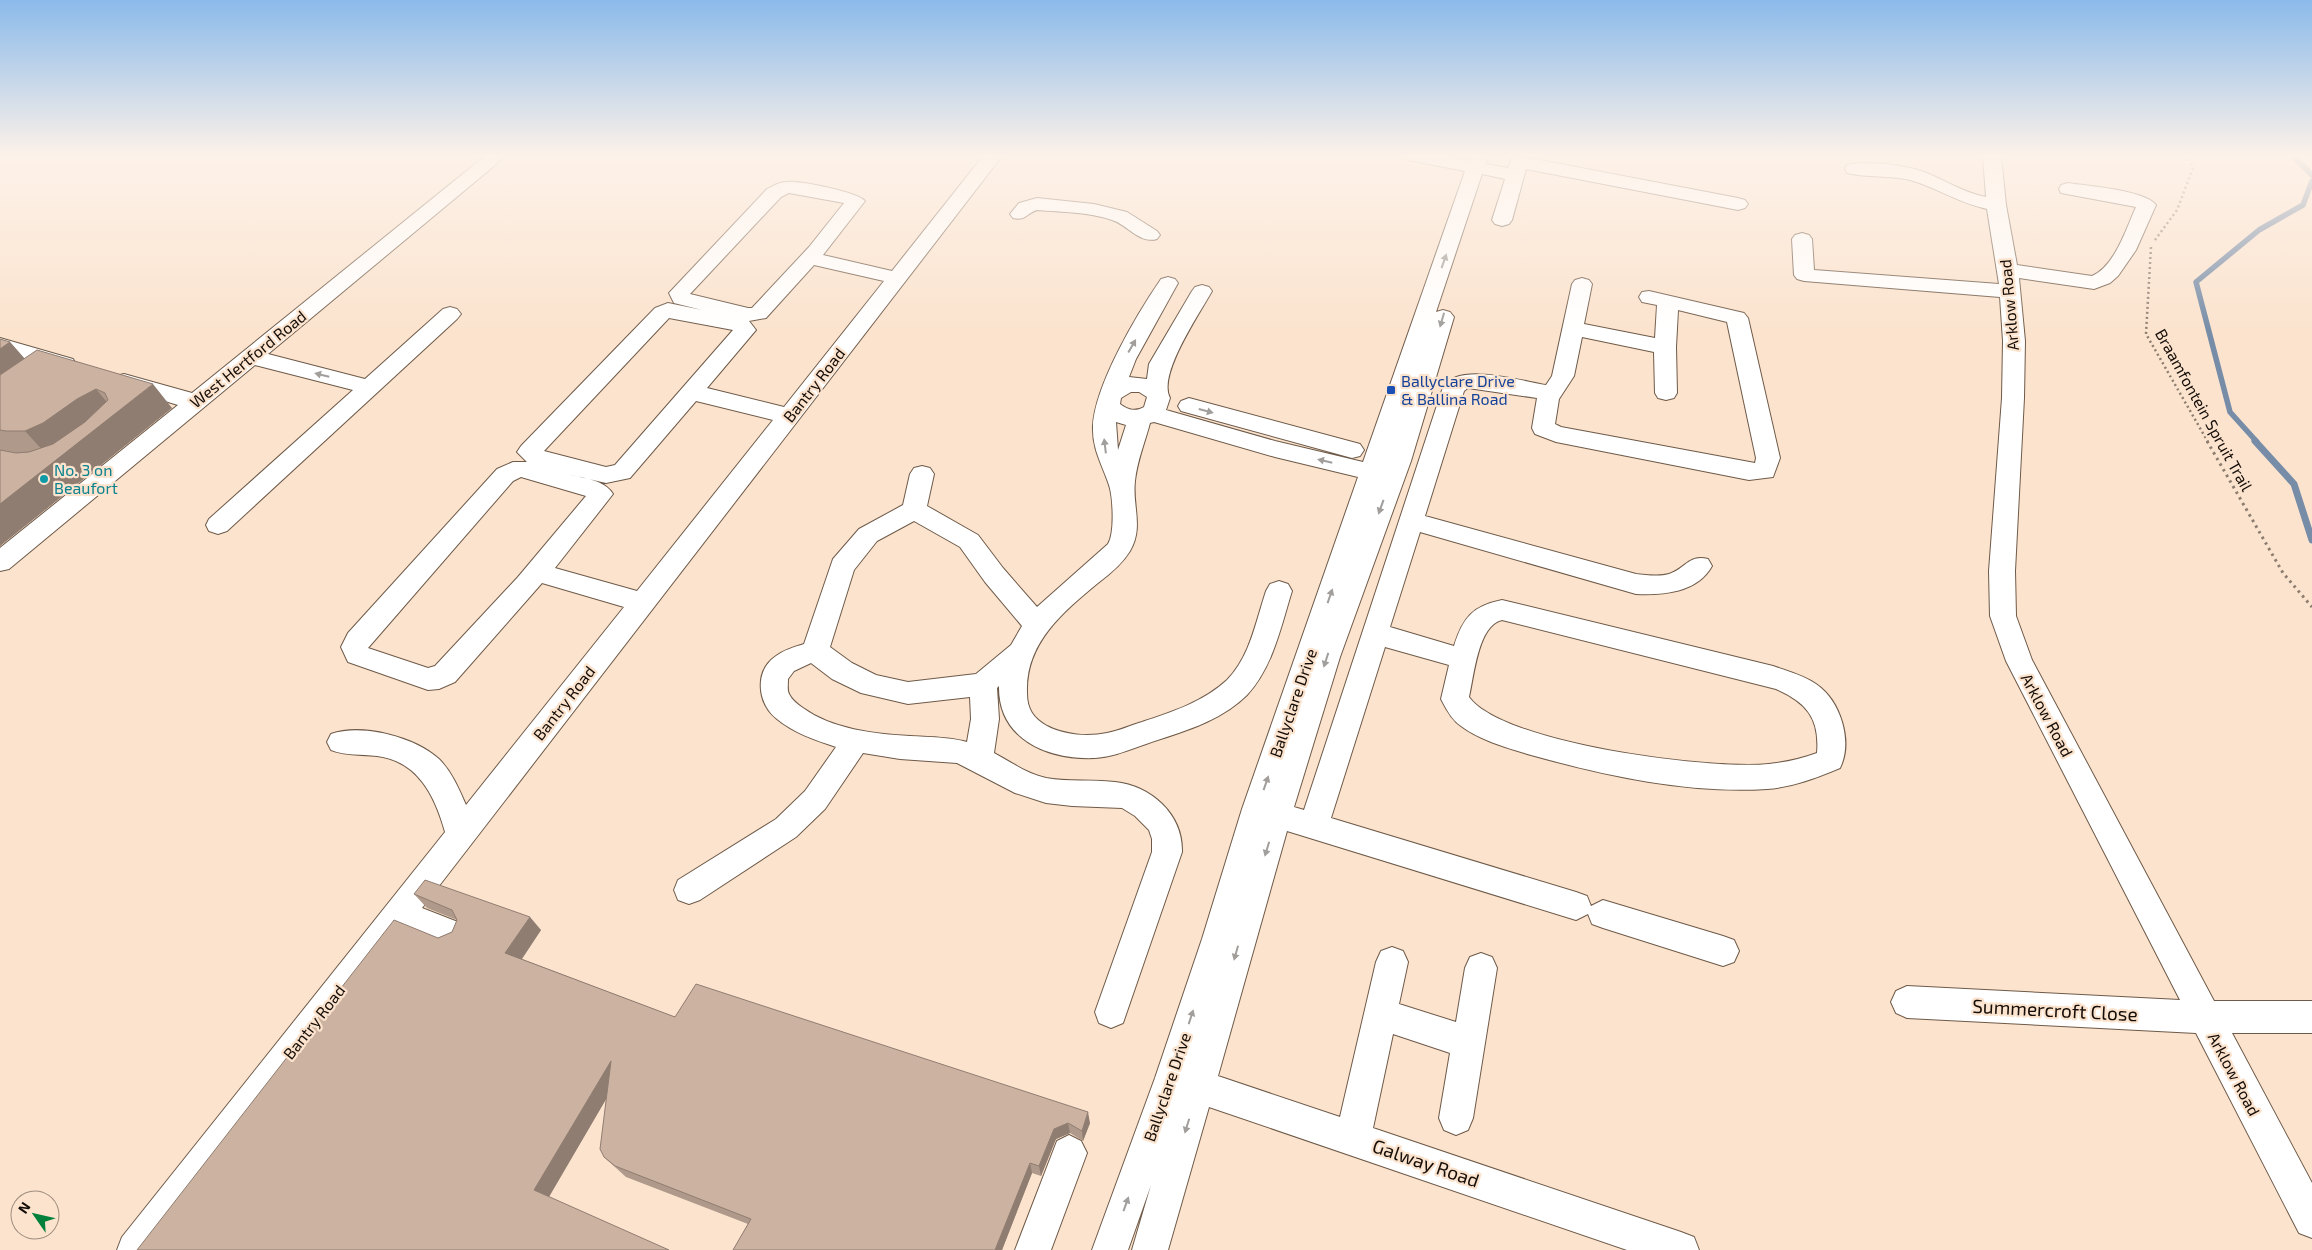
<svg xmlns="http://www.w3.org/2000/svg" width="2312" height="1250" font-family="'Exo 2',sans-serif">
<style>
.lines{fill:none;stroke-linecap:round;stroke-linejoin:round}
.stream-far1{stroke:#768ca7;stroke-width:5.5}
.stream{stroke:#768ca7;stroke-width:7}
.minor-casing{stroke:#6e5a48;stroke-width:2}
.path-far1{stroke:#8d7d6f;stroke-width:2.5;stroke-dasharray:2 3;stroke-linecap:butt}
.path{stroke:#8d7d6f;stroke-width:3;stroke-dasharray:2.5 4;stroke-linecap:butt}
.minor{fill:#fff;fill-rule:evenodd}
.wall{fill:#af998a}
.shaded-wall{fill:#8f7d71}
.building{fill:#ccb2a1;stroke:#8f7d71}
.oneway{fill:#a19e9c}
.transit-dot{fill:#1a4fb4;stroke:#fbe3ce;stroke-width:2}
.culture-dot{fill:#0f9aa8;stroke:#fbe3ce;stroke-width:2}
.labels{text-anchor:middle;stroke-width:4.5;stroke-linejoin:round;paint-order:stroke}
.street-label{font-size:16px;fill:#150d07;stroke:#fbe3ce}
.transit-label{font-size:16px;fill:#164399;stroke:#fbe3ce;text-anchor:start}
.culture-label{font-size:16px;fill:#0d838f;stroke:#fbe3ce;text-anchor:start}
.near-street-label{font-size:19px;fill:#150d07;stroke:#fbe3ce}
</style>
<rect width="100%" height="100%" fill="#fbe3ce"/>
<g class="lines">
<!-- stream-far1 -->
<path class="stream-far1" d="M2293 156 2312 175
M2257 442 2230 412 2196 282 2259 230 2303 205 2312 181"/>
<!-- stream -->
<path class="stream" d="M2255 441 2294 484 2312 540"/>
<!-- minor casing -->
<g class="minor-casing">
<path id="minor" d="M485 156H506L268 354 365 379 443 309 450 307 457 309 461 314 457 319 227 531 218 534 209 531 206 525 209 519 353 390 255 365 9 569 0 571V548L178 405 116 386 113 381 116 376 124 374 192 393Z
M983 156H1002L422 908 463 924 468 934 463 944 452 949 405 930 158 1250H117L122 1237 445 832C435 796 418 761 377 756 361 754 346 756 331 750L327 742 331 734C362 723 415 737 439 759 452 772 459 789 466 805L624 607 542 583 455 682 439 689 428 690 348 662 341 647 348 633 497 469 513 462H527L517 452 521 446 655 308 668 303 702 310 674 303 669 293 767 189C773 186 779 182 786 182 798 180 858 192 865 201L823 255 892 271ZM789 193 844 203 809 247 752 308H748L690 294 781 197ZM814 265 884 281 784 407 707 388 756 330 749 321 766 318ZM669 318 733 330 615 465 606 467 544 451ZM696 401 773 420 637 591 555 568 613 494C605 480 583 478 567 474L606 483 630 478ZM521 477 586 496 518 577 435 666 428 668 368 648 513 481Z
M1406 156H1446L1468 161 1470 156H1488L1486 164 1508 168 1513 156H1527L1529 158 1738 198 1745 200 1748 204 1745 208 1738 210 1526 169 1512 220 1509 224 1502 226 1495 224 1492 220 1505 179 1482 174 1436 312 1443 310 1450 312 1454 317 1411 461 1340 657 1294 807 1304 810 1443 387C1458 362 1521 381 1546 385L1552 376 1572 284 1575 280 1582 278 1589 280 1592 284 1584 324 1655 338 1657 305 1642 302 1639 297 1642 292 1649 291 1744 313 1748 318 1780 458 1773 477 1749 480 1556 442 1535 434 1532 428 1537 398 1468 388 1464 391 1425 516 1636 574C1646 575 1659 577 1669 574 1685 569 1689 554 1708 559L1712 566C1697 593 1663 595 1636 594L1420 532 1390 627 1454 646C1463 617 1473 606 1502 600L1773 666C1787 671 1803 675 1816 684 1841 701 1853 742 1840 768 1816 778 1793 787 1767 789 1689 794 1606 776 1531 755 1508 748 1481 741 1461 726 1452 720 1446 709 1441 699L1449 665 1385 647 1331 818 1576 892 1587 896 1591 906 1603 900 1723 936 1734 940 1739 951 1734 962 1723 966 1603 928 1592 924 1588 914 1576 920 1287 831 1218 1076 1340 1117 1376 962 1381 951 1392 947 1403 951 1408 962 1399 1004 1456 1022 1465 968 1470 957 1481 953 1492 957 1497 968 1473 1118 1468 1130 1456 1135 1444 1130 1439 1118 1450 1053 1393 1034 1373 1128 1681 1232 1694 1237 1699 1250H1627L1209 1107 1168 1250H1132L1151 1185 1128 1250H1092L1155 1078 1202 939 1242 809 1358 477 1275 457 1154 422 1150 423C1145 442 1137 461 1135 481 1132 506 1144 527 1130 551 1122 564 1110 574 1098 583 1063 612 1025 643 1027 693 1027 709 1033 718 1047 726 1064 735 1088 737 1107 733 1119 731 1131 725 1142 722 1172 712 1203 702 1227 680 1250 657 1256 621 1266 591L1270 584 1279 581 1288 584 1292 591C1281 626 1273 667 1247 695 1220 722 1181 732 1146 744 1129 750 1112 757 1095 758 1047 760 998 739 999 686L997 688 999 719 994 753C1011 762 1027 774 1046 778 1069 782 1091 779 1115 782 1151 786 1183 814 1182 852L1123 1023 1111 1028 1099 1023 1095 1012 1152 852V839L1149 830 1135 816 1122 808 1072 806 1046 803 1015 793 957 763 900 759 863 753 825 809 796 837 700 900 689 904 678 900 674 890 678 880 776 819 805 791 836 747C815 740 794 733 777 719 757 703 754 671 776 656 784 650 794 647 804 644L833 559 859 529 903 505 910 474 914 468 922 466 930 468 934 474 927 506 978 535 1003 568 1037 607 1108 544C1115 533 1113 497 1109 485 1102 464 1092 449 1093 426 1095 385 1137 314 1161 279L1168 277 1175 279 1178 283 1136 359 1129 377 1147 379 1149 364 1192 291 1195 287 1202 285 1209 287 1212 291C1200 313 1157 375 1170 398L1166 410 1275 441 1363 462 1465 171 1408 160ZM1678 310 1727 322 1756 458 1755 463 1561 427 1555 424 1559 399 1574 376 1582 337 1654 352 1655 393 1658 398 1666 400 1674 398 1677 393 1676 347ZM1131 392H1139L1147 397 1144 407C1135 412 1128 410 1120 404L1121 398ZM1116 422 1126 425 1118 450ZM914 521 960 547 985 582 1022 626 1011 645 976 674 908 682 876 675 852 663 830 647 854 570 877 541ZM1502 620 1776 689C1806 702 1820 718 1817 753 1801 759 1786 762 1769 764 1711 770 1503 744 1469 697 1474 676 1478 625 1502 620ZM811 663 832 679 861 693 908 704 970 697 971 719 967 742C949 737 929 737 910 736 874 734 832 729 803 708 797 704 792 700 789 694 787 690 788 684 788 679L794 671Z
M1983 156H2001L2006 205 2017 265 2092 276C2115 266 2126 229 2136 207L2061 193 2059 189 2061 185 2068 183C2087 186 2145 190 2156 205L2136 250 2118 276 2110 283 2094 289 2019 278 2025 341 2024 398 2015 571 2016 616 2032 660 2214 1001H2312V1033H2232L2312 1183V1238L2299 1233 2196 1033 1907 1018 1896 1013 1891 1002 1896 991 1907 986 2180 1000 2006 661 1990 616 1989 571 2002 398 2003 341 2000 297 1804 281 1797 279 1794 275 1792 239 1795 235 1802 233 1809 235 1812 239 1814 270 1999 284 1987 209C1958 203 1936 187 1910 180 1889 175 1868 178 1847 173L1845 169 1847 165C1867 160 1905 165 1924 172 1945 180 1964 193 1986 197Z
M1037 198 1094 204 1127 212 1157 231 1160 235 1157 239C1139 244 1128 225 1112 220 1088 212 1062 212 1037 210 1027 213 1026 221 1013 218L1010 214 1019 203Z
M0 338 73 359 76 364 73 369 65 371 0 352Z
M1189 398 1360 444 1364 450 1360 456 1352 458 1181 411 1178 406 1181 401Z
M1069 1135 1081 1141 1087 1153 1051 1250H1015L1057 1141Z"/>
</g>
<!-- path-far1 -->
<path class="path-far1" d="M2155 240 2177 210 2193 168 2188 156
M2151 247 2146 334 2208 442"/>
<!-- path -->
<path class="path" d="M2207 441 2283 573 2312 607"/>
<!-- minor -->
<use href="#minor" class="minor"/>
</g>
<!-- wall -->
<path class="wall" d="M0 339 10 342 24 358 172 408 0 546Z
M414 894 541 930 522 959 675 1017 1090 1123 1083 1141 1070 1133 1056 1139 1041 1176 1032 1173 1002 1250H733L748 1224 626 1177 604 1157 606 1099 549 1197 137 1250 438 938 452 932 457 920 427 908Z"/>
<!-- shaded-wall -->
<path class="shaded-wall" d="M10 342 31 366 0 388V349Z
M153 384 172 408 0 546V504L47 455 25 431 77 399 96 389 116 413Z
M530 917 541 930 517 966 505 953Z
M611 1061 622 1072 547 1200 534 1190Z
M1088 1112 1090 1123 1083 1141 1082 1131Z
M1068 1123 1070 1133 1056 1139 1041 1176 1039 1166 1054 1129Z
M1030 1163 1032 1173 1002 1250H995Z"/>
<!-- building -->
<path class="building" d="M0 339 10 342 0 349Z
M37 350 153 384 0 504V450L16 453 29 452 53 444 85 422 108 400 105 393 96 389 77 399 43 423 25 431H6L0 430V375Z
M425 880 530 917 505 953 675 1017 696 984 1088 1112 1082 1131 1068 1123 1054 1129 1039 1166 1030 1163 995 1250H733L751 1219 615 1166 604 1157 600 1149 611 1061 534 1190 669 1250H137L394 920 438 938 452 932 457 920 452 910 414 894Z"/>
<!-- one-way arrows -->
<defs><path id="oneway-solid" d="M-6-.8H1V-3.2L6.5 0L1 3.2V.8H-6Z" transform="scale(1.25)"/></defs>
<g class="oneway">
<use href="#oneway-solid" transform="translate(1444 261) rotate(-71)"/>
<use href="#oneway-solid" transform="translate(1442 320) rotate(106)"/>
<use href="#oneway-solid" transform="translate(1132 346) rotate(-60)"/>
<use href="#oneway-solid" transform="translate(322 375) rotate(-166)"/>
<use href="#oneway-solid" transform="translate(1206 411) rotate(15)"/>
<use href="#oneway-solid" transform="translate(1105 446) rotate(-97)"/>
<use href="#oneway-solid" transform="translate(1325 461) rotate(-167)"/>
<use href="#oneway-solid" transform="translate(1381 507) rotate(110)"/>
<use href="#oneway-solid" transform="translate(1330 596) rotate(-71)"/>
<use href="#oneway-solid" transform="translate(1326 660) rotate(108)"/>
<use href="#oneway-solid" transform="translate(1266 783) rotate(-71)"/>
<use href="#oneway-solid" transform="translate(1267 849) rotate(107)"/>
<use href="#oneway-solid" transform="translate(1236 953) rotate(106)"/>
<use href="#oneway-solid" transform="translate(1191 1017) rotate(-72)"/>
<use href="#oneway-solid" transform="translate(1187 1126) rotate(107)"/>
<use href="#oneway-solid" transform="translate(1126 1204) rotate(-70)"/>
</g>
<!-- sky -->
<linearGradient id="sky" x2="0" y2="1"><stop stop-color="#8bbaea"/><stop offset="0.47" stop-color="#fdf2e9"/><stop offset="1" stop-color="#fdf2e9" stop-opacity="0"/></linearGradient>
<rect width="2312" height="331" fill="url(#sky)"/>
<!-- markers -->
<rect class="transit-dot" x="1386" y="385" width="10" height="10" rx="2.5"/>
<circle class="culture-dot" cx="44" cy="479" r="5"/>
<g class="labels">
<!-- street labels -->
<g class="street-label">
<text transform="translate(2009 305) rotate(-95)" y="6">Arklow Road</text>
<text transform="translate(248 359) rotate(-39)" y="6">West Hertford Road</text>
<text transform="translate(814 385) rotate(-52)" y="6">Bantry Road</text>
<text transform="translate(2204 410) rotate(61)" y="6">Braamfontein Spruit Trail</text>
<text transform="translate(564 703) rotate(-52)" y="6">Bantry Road</text>
<text transform="translate(1293 703) rotate(-71)" y="6">Ballyclare Drive</text>
<text transform="translate(2047 715) rotate(62)" y="6">Arklow Road</text>
<text transform="translate(314 1022) rotate(-52)" y="6">Bantry Road</text>
<text transform="translate(2234 1074) rotate(62)" y="6">Arklow Road</text>
<text transform="translate(1167 1087) rotate(-71)" y="6">Ballyclare Drive</text>
</g>
<!-- transit labels -->
<g class="transit-label">
<text x="1401" y="387">Ballyclare Drive<tspan x="1401" dy="18">&amp; Ballina Road</tspan></text>
</g>
<!-- culture labels -->
<g class="culture-label">
<text x="54" y="476">No. 3 on<tspan x="54" dy="18">Beaufort</tspan></text>
</g>
<!-- near-street labels -->
<g class="near-street-label">
<text transform="translate(2055 1010) rotate(3)" y="7">Summercroft Close</text>
<text transform="translate(1426 1163) rotate(19)" y="7">Galway Road</text>
</g>
</g>
<!-- north arrow -->
<g transform="translate(35 1215) rotate(304)"><circle r="24" fill="#fbe3ce" stroke="#9f8d7e"/>
<path d="M0-4L9 19L0 12L-9 19Z" fill="#00813b"/>
<text y="-8" font-size="14" font-weight="bold" text-anchor="middle" fill="#150d07">N</text>
</g>
</svg>
